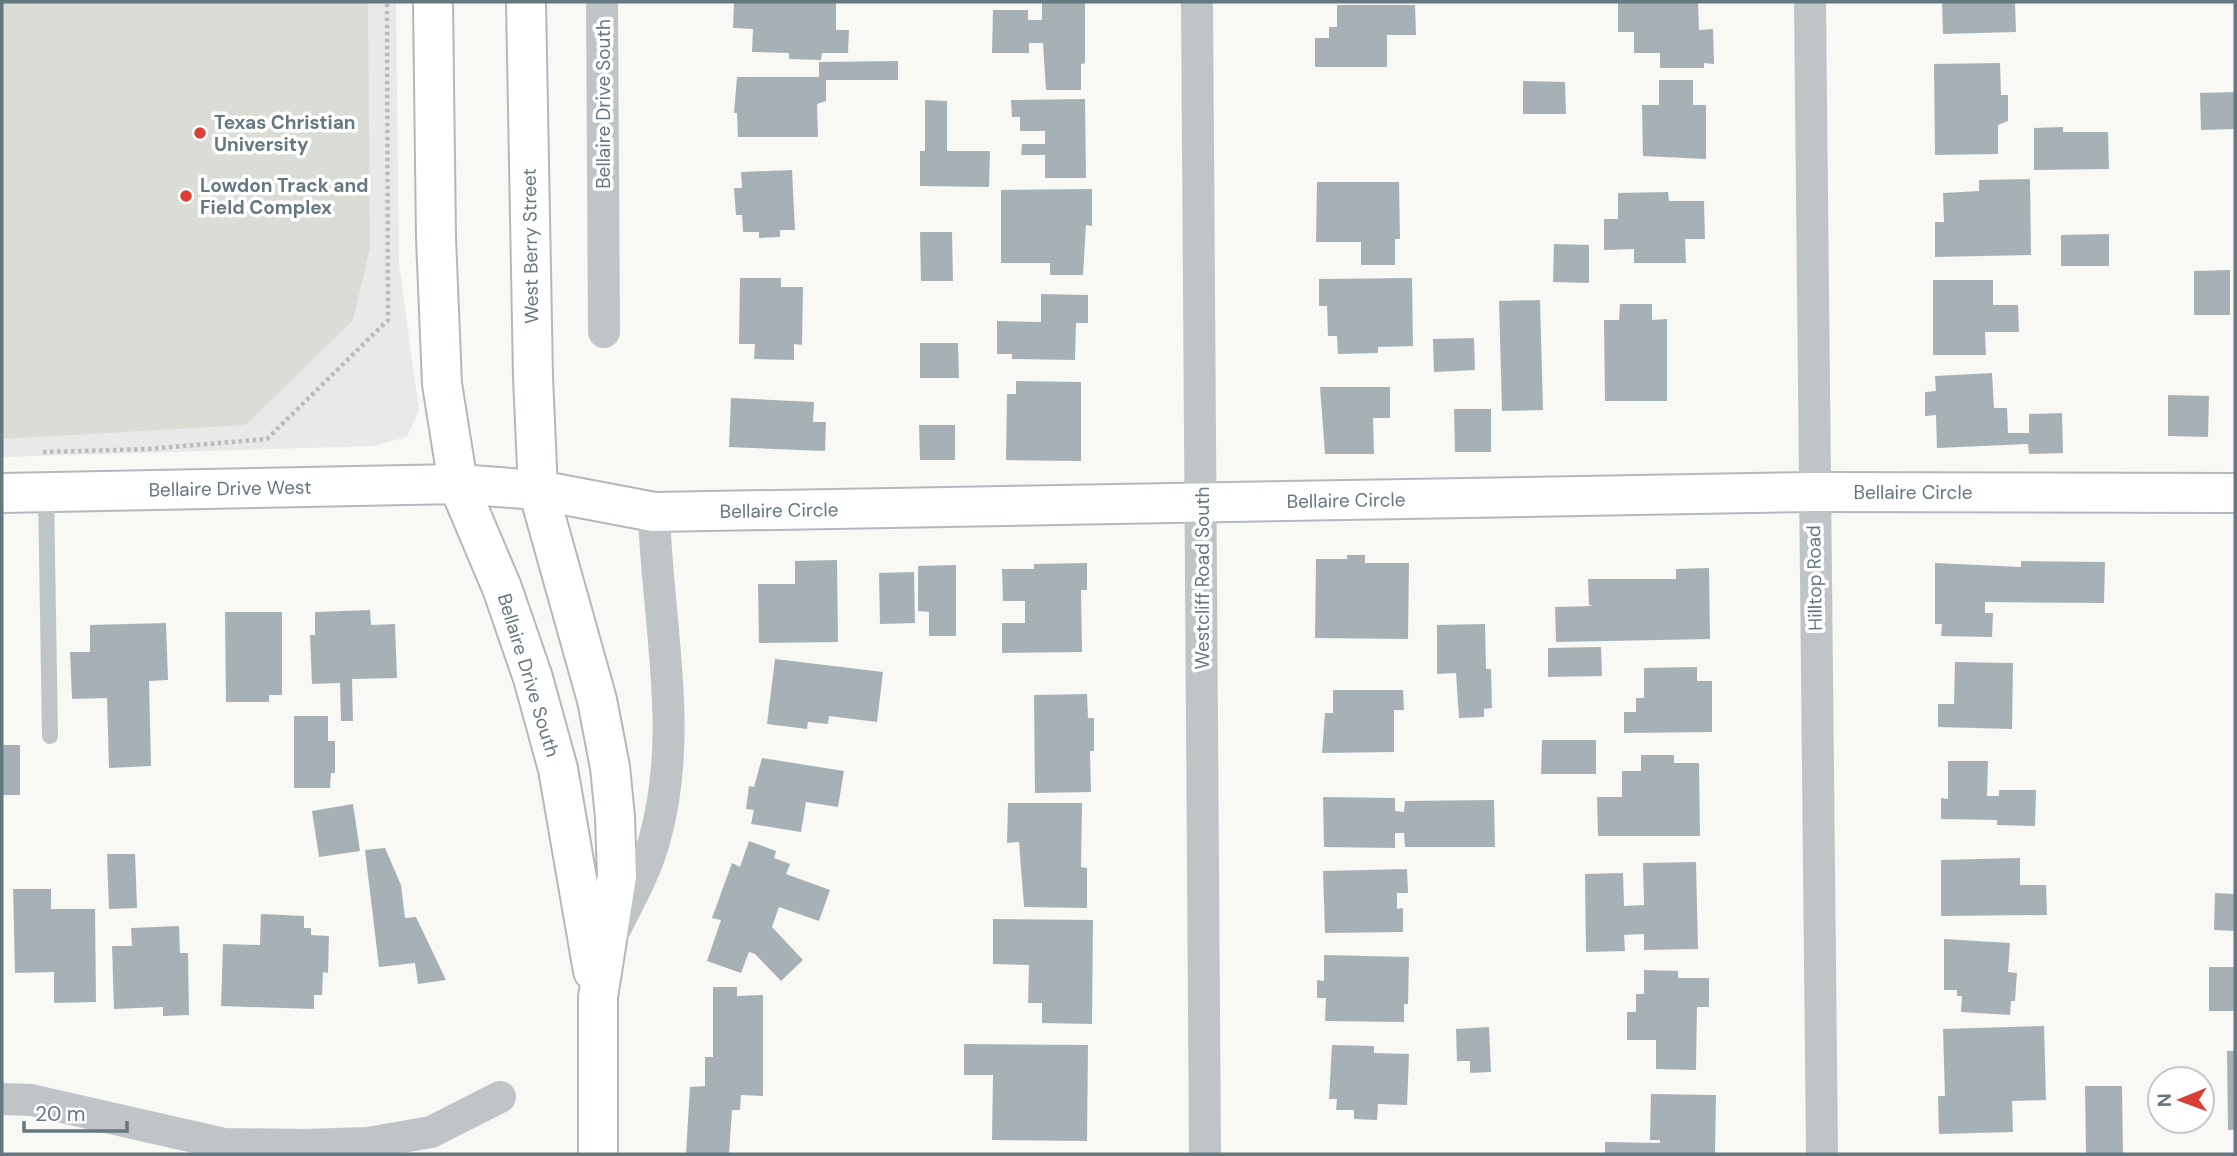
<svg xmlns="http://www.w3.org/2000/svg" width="2237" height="1156" font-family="'DM Sans',sans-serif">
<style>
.built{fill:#e9e9e9}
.green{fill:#d9ddd5}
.building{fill:#a7b1b5}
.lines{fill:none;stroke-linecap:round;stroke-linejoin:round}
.secondary-casing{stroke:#b2b9bc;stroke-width:42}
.path{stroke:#b8bcbe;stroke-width:4.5;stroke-dasharray:3.5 3.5;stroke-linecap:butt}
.lane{stroke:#bfc5c7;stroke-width:16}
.street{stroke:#bfc5c7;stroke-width:32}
.secondary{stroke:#fff;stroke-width:38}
.poi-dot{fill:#da4033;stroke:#fff;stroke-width:2.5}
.labels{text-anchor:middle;stroke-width:7;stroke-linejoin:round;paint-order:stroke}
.street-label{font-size:19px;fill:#65787f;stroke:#fff}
.poi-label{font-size:19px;font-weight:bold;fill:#65787f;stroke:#fff;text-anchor:start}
</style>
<rect width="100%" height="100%" fill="#f8f8f5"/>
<!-- built -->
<path class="built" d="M2 2H396L399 264 419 410 407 437 373 446 2 457Z"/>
<!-- green -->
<path class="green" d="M2 2H368L370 248 353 320 246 425 2 439Z"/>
<!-- building -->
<path class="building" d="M734 2H836V30H849L848 53H822L821 60 789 59V53L752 52 753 29 733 28Z
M1042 2H1085V63L1081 64V90H1046L1043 43H1029V53H992L993 10H1028V20H1042Z
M1618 2H1698L1699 30 1713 29 1714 64 1704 63V68H1660V53H1634V32H1618Z
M1942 2H2015L2016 32 1943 34Z
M1337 5H1415L1416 35H1387V67H1315V38H1329V27H1337Z
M898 61V80H826V101L817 104 818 137H738L737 113H734L737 77H819V62Z
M2000 63 2001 95H2008V121L1998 125V154L1935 155 1934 64Z
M1659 80H1693V105H1706V159L1643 156 1642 105H1659Z
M1523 81 1565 82 1566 114H1523Z
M2235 92V129L2201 130 2200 93Z
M1085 99 1086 178H1045V155H1021L1022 144H1045V131H1020V117H1012L1011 100Z
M925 100 947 101V151H990L989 187 920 186V151H925Z
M2063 127V132H2108L2109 169 2034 170V128Z
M792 170 795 230H780V237L759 238V232H743L742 215H736L734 188H742L741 172Z
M2030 179 2031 255 1935 257V222H1944L1943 193 1979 191V180Z
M1317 182H1399L1400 239H1395V265H1361V242H1316Z
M1092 189V226L1086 225 1083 275H1050V263H1001V190Z
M1668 192 1669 201H1704L1705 239H1685L1686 263H1634V249L1604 250V219H1618V193Z
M920 232H952L953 281H921Z
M2109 234V266H2061V235Z
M1554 244 1589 245V283L1553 282Z
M2230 270V315H2194V271Z
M740 278H781V287H803L802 345 794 344V360L754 359 755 344H739Z
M1412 278 1413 346 1378 347V353L1338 354 1337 336H1328L1327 306H1319V279Z
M1933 280H1993V305H2018L2019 332H1985L1986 355H1933Z
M1041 294 1088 295V323H1076L1075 360 1012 359V354H997V321L1041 322Z
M1540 300 1543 410 1502 411 1499 301Z
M1620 304H1652V320L1667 319V401H1605L1604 320H1619Z
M1474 338 1475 370 1434 372 1433 339Z
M920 343H958L959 378H920Z
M1992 373 1994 408H2007L2008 433H2029V414L2062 413 2063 453 2029 454 2028 444 1937 448 1936 415 1925 416V392L1936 391 1935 376Z
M1016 381 1081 382V461L1006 460 1007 394H1016Z
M1320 387H1390V418H1373L1374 454H1325Z
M2168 395 2209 396 2208 437 2168 436Z
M731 398 814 402 813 422H826L825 451 729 447Z
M1454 409H1491V452H1455Z
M919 425H955V460H920Z
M1347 555H1365V563H1409L1408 639 1315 638 1316 559H1347Z
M837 560 838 642 759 643 758 584H795V561Z
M2021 561 2105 562 2104 603 1985 602V613H1993L1992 637 1941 636 1942 624H1935V563L2021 567Z
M1087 563V590H1081L1082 652 1002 653V623H1025V601H1003L1002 569H1034V564Z
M956 565V636H929V612L918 611V566Z
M1709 568 1710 639 1556 642 1555 607 1593 606 1589 605 1588 579H1676V569Z
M914 572 915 623 880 624 879 573Z
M370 610 371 625 395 624 397 678 352 679 353 721H341L340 683 312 684 310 635H315V612Z
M225 612H282V695H269V702H226Z
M166 623 168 680 149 681 151 766 109 768 107 698 72 699 70 652H90V625Z
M1485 624 1486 669H1491L1492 708 1484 709V717L1459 718 1456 673 1437 674V625Z
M1601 647 1602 676 1548 677V648Z
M775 659 883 672 877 722 829 716 828 724 808 722 807 729 767 724Z
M1955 662 2013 663 2012 729 1938 727V704H1954Z
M1697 667V681H1712V732L1624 733V712H1636V698H1644V668Z
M1333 690H1403L1404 710H1394V752L1322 753 1325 713H1333Z
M1087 694 1088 718H1094V751H1090L1091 792 1035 793 1034 695Z
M294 716H328V741H335V773H331L330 788H294Z
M1542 740H1596V774H1541Z
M2 745H20V795H2Z
M1641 755H1674V763H1699L1700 836H1598L1597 797H1622V771H1641Z
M762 758 844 771 838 807 806 802 801 832 751 824 754 810 746 809 749 786 754 787Z
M1948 761H1988L1987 796H1999V790H2036L2035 826 1997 825V820L1941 819V798L1948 799Z
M1323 797 1395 798V811L1404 812 1405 801 1494 800 1495 847H1405L1404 833H1395V848L1324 847Z
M1008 803H1082L1081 867 1087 868V908L1024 907 1019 842 1007 843Z
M353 804 360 851 319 857 312 811Z
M749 841 776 851 774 858 790 864 786 874 830 890 819 921 779 907 772 927 803 960 781 981 755 954 749 952 741 973 707 961 721 920 712 918 732 863 740 867Z
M385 848 401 885 405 918 416 917 446 980 418 984 415 963 379 967 365 850Z
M107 854H135L137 908 109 909Z
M2020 858V885H2046L2047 915 1941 916V860Z
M1696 862 1698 949 1644 950V934L1624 935 1625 951 1586 952 1585 874 1623 873 1624 906 1644 905 1643 863Z
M1407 869 1408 893H1397V909L1403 908V932L1325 933 1323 871Z
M13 889H51V909H95L96 1002 54 1003V972L15 973Z
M2215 893 2235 894V931L2214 930Z
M261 914 304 916V928H311V935L329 936 328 973 323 972 322 995H314V1009L221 1006 223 944 260 945Z
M993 919 1093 920 1092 1024 1042 1023V1003H1028L1029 965 993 964Z
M179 926 180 953H188L189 1015 163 1016V1007L114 1009 112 946H132L131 928Z
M1944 939 2010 943 2008 972 2017 973 2015 1001H2011L2010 1015 1961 1012 1962 996H1957V990H1944Z
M1324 955 1409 957 1408 1004H1404V1022L1325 1021 1326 998H1317V980L1324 981Z
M2209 967H2235V1011H2209Z
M1644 970 1678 971V978H1709V1007H1697L1696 1070 1656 1069V1040H1627V1012H1636V994H1644Z
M713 987H737V996L763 995V1096L741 1095 740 1110H732L729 1154H686L690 1087 705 1086V1057H713Z
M2044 1026 2046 1100 2012 1101 2013 1132 1939 1134 1938 1096H1945L1943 1029Z
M1489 1027 1491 1072 1470 1073V1061H1457L1456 1029Z
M964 1044 1088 1045 1087 1141 992 1140 993 1075H964Z
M1332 1045 1374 1046V1053L1409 1054 1407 1105 1378 1104 1377 1120 1354 1119V1110H1336L1337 1099H1329Z
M2227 1051H2235V1130H2228Z
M2085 1086H2122L2123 1154H2086Z
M1651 1094 1716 1095 1715 1154H1605V1142L1660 1143V1140H1650Z"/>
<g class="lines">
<!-- secondary casing -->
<g class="secondary-casing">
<path id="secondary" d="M433 2 436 238 442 384 458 484 502 588 533 678 558 769 593 971
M526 2 533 377 538 490 597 700 610 767 615 817 617 876 598 997V1154
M2 493 458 484 538 490 654 512 1813 492 2235 493"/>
</g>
<!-- path -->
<path class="path" d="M43 452 148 449 267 439 388 320 387 2"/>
<!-- lane -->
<path class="lane" d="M46 492 50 736"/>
<!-- street -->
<path class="street" d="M602 2 604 332
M1197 2 1205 1154
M1810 2 1822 1154
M616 927C631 897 648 867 656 834 684 728 657 620 654 512
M2 1099 31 1100 225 1144 305 1145 368 1143 431 1132 500 1097"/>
<!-- secondary -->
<use href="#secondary" class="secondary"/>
</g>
<!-- markers -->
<g class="poi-dot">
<circle cx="200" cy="133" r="7"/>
<circle cx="186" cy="196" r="7"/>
</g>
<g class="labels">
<!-- street labels -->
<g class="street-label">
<text transform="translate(603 104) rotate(-90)" y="7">Bellaire Drive South</text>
<text transform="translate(530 246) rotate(-91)" y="7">West Berry Street</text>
<text transform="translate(230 488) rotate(-1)" y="7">Bellaire Drive West</text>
<text x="1913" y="499">Bellaire Circle</text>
<text transform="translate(1346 500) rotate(-1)" y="7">Bellaire Circle</text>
<text transform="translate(779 510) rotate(-1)" y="7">Bellaire Circle</text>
<text transform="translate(1202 578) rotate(-90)" y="7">Westcliff Road South</text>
<text transform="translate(1814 578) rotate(-91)" y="7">Hilltop Road</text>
<text transform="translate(529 675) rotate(73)" y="7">Bellaire Drive South</text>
</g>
<!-- poi labels -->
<g class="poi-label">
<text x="214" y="129">Texas Christian<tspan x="214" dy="22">University</tspan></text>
<text x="200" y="192">Lowdon Track and<tspan x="200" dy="22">Field Complex</tspan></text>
</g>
</g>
<!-- border -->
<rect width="2237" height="1156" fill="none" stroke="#65787f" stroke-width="7"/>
<!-- north arrow -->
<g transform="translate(2181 1100) rotate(269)"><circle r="33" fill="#ffffff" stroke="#c1c9cc" stroke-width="2"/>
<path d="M0-5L12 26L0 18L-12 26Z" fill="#da4033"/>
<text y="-10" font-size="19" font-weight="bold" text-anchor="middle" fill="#65787f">N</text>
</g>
<!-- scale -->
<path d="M24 1121v10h103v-10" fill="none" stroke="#65787f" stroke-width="3.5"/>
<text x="35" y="1121" font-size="21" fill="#65787f" stroke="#ffffff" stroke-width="5" paint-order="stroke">20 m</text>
</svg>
